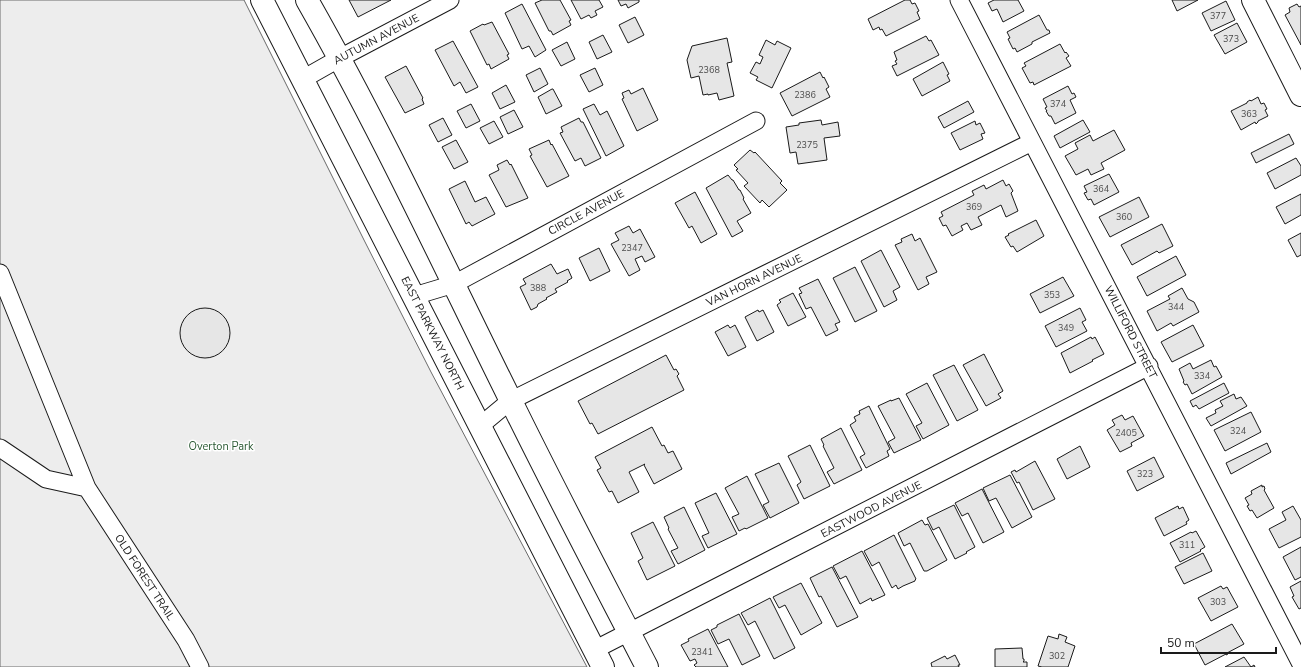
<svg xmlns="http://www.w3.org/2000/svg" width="1301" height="667" font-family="'Nunito Sans',sans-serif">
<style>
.built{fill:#ededed;stroke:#6a6a6a}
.building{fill:#e6e6e6;stroke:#1a1a1a}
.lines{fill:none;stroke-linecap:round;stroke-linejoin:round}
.minor-casing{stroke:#1a1a1a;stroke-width:19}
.major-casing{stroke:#1a1a1a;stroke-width:24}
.minor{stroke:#fff;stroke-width:17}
.major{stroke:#fff;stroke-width:22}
.labels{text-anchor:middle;stroke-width:3;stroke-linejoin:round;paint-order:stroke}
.number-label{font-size:9px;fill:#4d4d4d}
.street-label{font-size:11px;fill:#1a1a1a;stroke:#fff}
.park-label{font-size:11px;fill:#2b5a34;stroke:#fff}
</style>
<rect width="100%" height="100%" fill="#fff"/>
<!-- built -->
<path class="built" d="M0 0H244L364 240 431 372 587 667H0Z"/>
<!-- building -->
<path class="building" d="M349 0H391L358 17Z
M542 0H560L571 20 569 21 571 25 553 35 551 31H549L535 3Z
M571 0H599L603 7 595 11 597 15 591 18 589 15 581 19Z
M618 0H639V2L628 8 626 4 621 6Z
M905 0H910L912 4 915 3 919 11 917 12 920 19 886 36 882 29 880 30 879 27 873 30 868 19Z
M994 0H1018L1024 11 1003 22 997 9 992 11 988 3Z
M1172 0H1198L1177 11Z
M1226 1 1235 20 1211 31 1202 13Z
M522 4 546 50 535 57 529 46 522 49 505 13Z
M1297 4 1299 7 1301 6V45L1285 15 1290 12 1289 8Z
M1039 15 1047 30H1049L1050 33 1032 42V44L1017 52 1015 48 1013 49 1008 39 1010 38 1007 32Z
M635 17 644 35 628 43 619 25Z
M492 22 509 54 507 55 509 59 491 69 489 64 487 65 470 31 483 24 484 25Z
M1237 23 1247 42 1225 54 1214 35Z
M603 35 612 52 597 59 589 42Z
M926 36 929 41 931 40 939 55 897 76 892 66 897 64 895 61 897 60 894 52Z
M727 38 732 62 727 63 734 96 719 100 717 93 708 95V94L703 95 699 76 691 78 687 60 692 46Z
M766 40 775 45 777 41 791 48 772 88 756 80 758 77 750 73 756 62 760 64 763 57 759 55Z
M453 41 478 87 466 93 460 82 454 86 435 50Z
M567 42 575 59 561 66 552 50Z
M1060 44 1065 53 1066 52 1069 56 1066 58 1071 66 1034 85 1033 82 1030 83 1022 68 1026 66 1024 63Z
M943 62 949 74 947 75 950 81 922 96 913 79Z
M406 66 423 98 422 99 424 104 405 113 385 77Z
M540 68 548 84 534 92 526 75Z
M595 68 603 85 589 92 580 75Z
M820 72 823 78 824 77 829 87 826 89 830 97 792 116 780 93Z
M506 85 515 102 500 109 492 93Z
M1068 86 1072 94 1074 93 1076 97 1070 100 1076 113 1055 124 1051 116H1049L1046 111H1047L1045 108 1047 107 1043 99Z
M643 88 658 120 637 131 622 99 624 98 622 93 629 90 631 94Z
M552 89H553L562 106 546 114 538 97Z
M1258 97 1261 104 1264 103 1267 109 1265 110 1268 116 1258 121V122L1256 124 1255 122 1241 130 1231 111 1247 103V102L1250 100 1251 101Z
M968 101 974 112 944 128 938 117Z
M471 104 480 121 466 128 457 111Z
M594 104 600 115 607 111 624 146 606 156 583 109Z
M514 110 523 127 508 134 500 117Z
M443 118 452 135 438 142 429 125Z
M579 118 581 122H583L601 158 585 166 581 158 575 161 560 133 563 132 561 127Z
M821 120 822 125 838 122 840 136 824 138 827 160 798 164 796 152 790 153 786 127 799 125V123Z
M1083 120 1090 132 1060 148 1054 136Z
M494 121 503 137 489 144 480 128Z
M975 121 976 125 980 123 985 133 981 134 983 139 960 150 951 133Z
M1114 130 1125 150 1101 163 1104 169 1091 175 1088 169 1076 175 1065 156 1078 149 1075 143 1090 135 1093 141Z
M1289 134 1294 144 1256 163 1251 153Z
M456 140 468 162 454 169 442 147Z
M549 140 551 145 552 144 569 176 547 187 530 156 532 155 529 149Z
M750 150 754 153 755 152 782 181 780 183 787 190 769 207 762 200 760 203 744 186 748 183 736 170 738 169 734 165Z
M1296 158 1301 166V175L1275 189 1267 173Z
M507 160 510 165 511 164 528 198 506 207 489 175 499 170 497 165Z
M1109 174 1119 192 1094 205 1091 199 1088 200 1084 193 1087 192 1084 186Z
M728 175 732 180H733L739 190H740L744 198 743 199 751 213 737 221 743 231 732 237 706 188Z
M1003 180 1006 186 1009 184 1013 191 1011 193 1018 211 1006 217 1001 205 978 217 982 225 971 230 967 223 961 226 963 230 952 236 946 225 943 226 939 218 943 216 941 212 974 195 972 191 984 185 986 189Z
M465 181 475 202 486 197 495 214 472 226 469 222 466 224 449 189Z
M695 192 717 234 701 243 692 226 689 228 675 203Z
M1301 194V215L1285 224 1276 207Z
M1139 197 1149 217 1110 237 1099 217Z
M1036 220 1044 236 1017 252 1013 246 1011 247 1005 237 1009 235 1008 234Z
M1162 224 1173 246 1159 253 1157 251 1132 265 1121 245Z
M629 226 633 233 640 229 655 257 645 262 642 256 635 259 640 270 629 276 611 244 619 240 615 233Z
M1301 233V255L1297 257 1288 240Z
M912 234 915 241 920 238 937 272 926 277 929 284 918 290 895 245 902 242 901 239Z
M599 248 610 271 590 281 579 258Z
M881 250 900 287 893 291 897 300 884 307 861 261Z
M1176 256 1186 275 1147 296 1137 277Z
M551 264 557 274 568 269 572 278 567 281 568 282 555 289 557 292 546 298 547 299 538 304 537 307 531 310 520 287 526 284 523 279Z
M855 267 877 311 855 322 833 278Z
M1063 277 1074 296 1040 313 1030 294Z
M818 279 840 322 835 324 838 330 826 336 811 307 806 309 799 294 802 293 799 288Z
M1182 288 1188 299 1194 302 1199 312 1173 326 1171 323 1157 331 1147 311 1170 299 1168 296Z
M793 293 806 317 788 326 777 305 781 302 779 300Z
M1080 308 1086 320 1082 322 1087 331 1056 347 1045 326Z
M180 333a25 25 0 1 1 50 0a25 25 0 1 1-50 0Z
M758 310 759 312 763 310 774 332 757 341 745 317Z
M728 325 730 328 735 325 746 347 728 356 715 332Z
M1193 325 1204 346 1172 362 1161 342Z
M1091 337 1092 339 1095 337 1104 354 1092 360 1093 361 1070 373 1061 353Z
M984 354 1003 391 998 394 1001 398 986 406 963 365Z
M666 355 674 370 676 369 679 374 677 376 684 390 598 434 592 423 590 424 578 401Z
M1211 360 1214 367 1216 366 1222 377 1192 394 1187 384 1185 385 1183 382 1184 381 1179 369 1190 363 1193 369Z
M954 365 978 410 957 421 933 375Z
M927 383 949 425 923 439 916 426 922 423 906 394Z
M1224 383 1229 393 1199 409 1196 405 1193 407 1190 401Z
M1234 394 1236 399 1241 397 1247 406 1211 426 1206 418 1216 413 1215 410 1223 406 1220 401Z
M899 398 921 440 894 453 888 442 895 438 878 406 891 400V401Z
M869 406 890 449 887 451 889 456 866 468 860 457 865 454 850 425 856 421 854 417 860 414 859 411Z
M1251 412 1261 432 1225 451 1214 430Z
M1122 415 1125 420 1133 416 1144 436 1131 443 1132 446 1120 452 1107 430 1115 425 1112 420Z
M652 427 662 446 664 445 668 453 673 451 682 469 654 484 644 465 645 464 629 472 639 492 618 503 612 491 609 492 597 470 601 468 595 457Z
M841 428 862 470 834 484 827 472 834 468 823 446 824 445 821 439Z
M1267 443 1271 452 1231 474 1226 463Z
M810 445 830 486 804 499 797 485 801 482 788 456Z
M1080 446 1090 467 1067 479 1057 459Z
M1154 457 1164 477 1137 491 1127 471Z
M1035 461 1055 499 1033 510 1019 482 1017 483 1011 472 1015 470 1016 472Z
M779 463 799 503 770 518 763 505 769 502 755 474Z
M1010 475 1032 517 1012 528 996 498 989 501 983 488Z
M747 476 768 518 746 529 745 528 739 531 732 517 739 514 725 488Z
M1262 485V487L1264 486 1265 489 1264 490 1274 508 1257 518 1252 510 1250 511 1247 506 1249 505 1245 498 1252 494 1251 491Z
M982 489 1004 532 983 543 968 513 962 516 955 503Z
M716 493 737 534 708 548 702 536 709 533 695 503Z
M954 505 975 547 966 552 967 553 955 559 939 527 933 530 927 518Z
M1178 506 1179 509 1183 507 1189 520 1186 522 1187 524 1164 536 1155 518Z
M1293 506 1301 520V537L1279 548 1269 529 1286 520 1282 512Z
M684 507 705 550 678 564 671 551 678 548 668 529 669 528 664 517Z
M922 520 925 525 928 524 947 560 927 571H924L910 543 904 546 898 533Z
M653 522 675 566 647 580 638 561 643 558 631 533Z
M1196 531 1205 547 1200 550 1201 551 1180 562 1170 543 1191 532 1192 533Z
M894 535 916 579 915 580V581L903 586 898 589 896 585 892 588 879 562 872 566 864 551Z
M1301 547V577L1295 580 1283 557Z
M862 551 885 595 872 601 871 598 860 604 846 576 840 579 833 566Z
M1203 553 1212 571 1184 584 1175 567Z
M832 567 858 617 837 627 821 596 819 597 810 578Z
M1301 581V608L1299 609 1292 597 1294 596 1290 587Z
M801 583 822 623 801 635 785 605 779 608 773 597Z
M1221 586 1223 589 1227 587 1238 607 1211 621 1198 598Z
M770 598 795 648 774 659 755 621 748 625 741 613Z
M739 614 760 656 742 665 729 639 718 644 711 630 717 627V625Z
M1232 624 1244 644 1227 653 1228 654 1226 655V654L1205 665 1194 644Z
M708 629 728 667H696L694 665 697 663 695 659 690 661 681 645 689 641 688 639Z
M1059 634 1067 637 1065 642 1075 646 1068 667H1042L1038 666 1048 636 1058 639Z
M1022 648 1023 659H1024V661L1023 662H1027V667H995V649Z
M955 655 960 665H958L959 667H932L931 663 945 656 947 659Z
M1244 657 1251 667 1254 665 1255 667H1225Z"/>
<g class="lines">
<!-- minor casing -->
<g class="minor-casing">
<path id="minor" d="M959 0 1301 664
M303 79 340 58 450 0
M0 273 87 488 186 640 200 667
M414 296 454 284 756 121
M480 426 510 401 1032 142
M0 448 46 479 87 488
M594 650 1149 366"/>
</g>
<!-- major casing -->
<g class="major-casing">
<path id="major" d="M262 0 603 667
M307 0C381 130 444 266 510 399 554 489 601 578 647 667
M1253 0 1301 95"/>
</g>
<!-- minor -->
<use href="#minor" class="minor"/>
<!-- major -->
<use href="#major" class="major"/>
</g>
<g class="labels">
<!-- number labels -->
<g class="number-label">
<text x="1218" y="19">377</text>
<text x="1231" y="42">373</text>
<text x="709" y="73">2368</text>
<text x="805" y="98">2386</text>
<text x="1058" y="107">374</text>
<text x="1249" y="117">363</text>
<text x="807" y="148">2375</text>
<text x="1101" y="192">364</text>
<text x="974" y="210">369</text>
<text x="1124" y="220">360</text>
<text x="632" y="251">2347</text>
<text x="538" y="291">388</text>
<text x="1052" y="298">353</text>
<text x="1176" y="310">344</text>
<text x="1066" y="331">349</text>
<text x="1202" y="379">334</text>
<text x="1238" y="434">324</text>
<text x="1126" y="436">2405</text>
<text x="1145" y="477">323</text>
<text x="1187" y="548">311</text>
<text x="1218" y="605">303</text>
<text x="702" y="655">2341</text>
<text x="1057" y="659">302</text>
</g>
<!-- street labels -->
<g class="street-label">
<text transform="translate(376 39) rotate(-28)" y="4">AUTUMN AVENUE</text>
<text transform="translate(586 212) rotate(-28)" y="4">CIRCLE AVENUE</text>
<text transform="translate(754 280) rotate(-26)" y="4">VAN HORN AVENUE</text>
<text transform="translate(1131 332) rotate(63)" y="4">WILLIFORD STREET</text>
<text transform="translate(433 333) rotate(63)" y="4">EAST PARKWAY NORTH</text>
<text transform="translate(871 509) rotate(-27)" y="4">EASTWOOD AVENUE</text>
<text transform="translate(145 577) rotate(57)" y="4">OLD FOREST TRAIL</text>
</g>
<!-- park labels -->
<g class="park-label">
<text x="221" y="450">Overton Park</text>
</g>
</g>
<!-- scale -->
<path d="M1161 647v6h115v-6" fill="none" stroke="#1a1a1a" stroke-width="2"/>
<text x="1167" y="647" font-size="12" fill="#1a1a1a" stroke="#ffffff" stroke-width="3" paint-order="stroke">50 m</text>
</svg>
